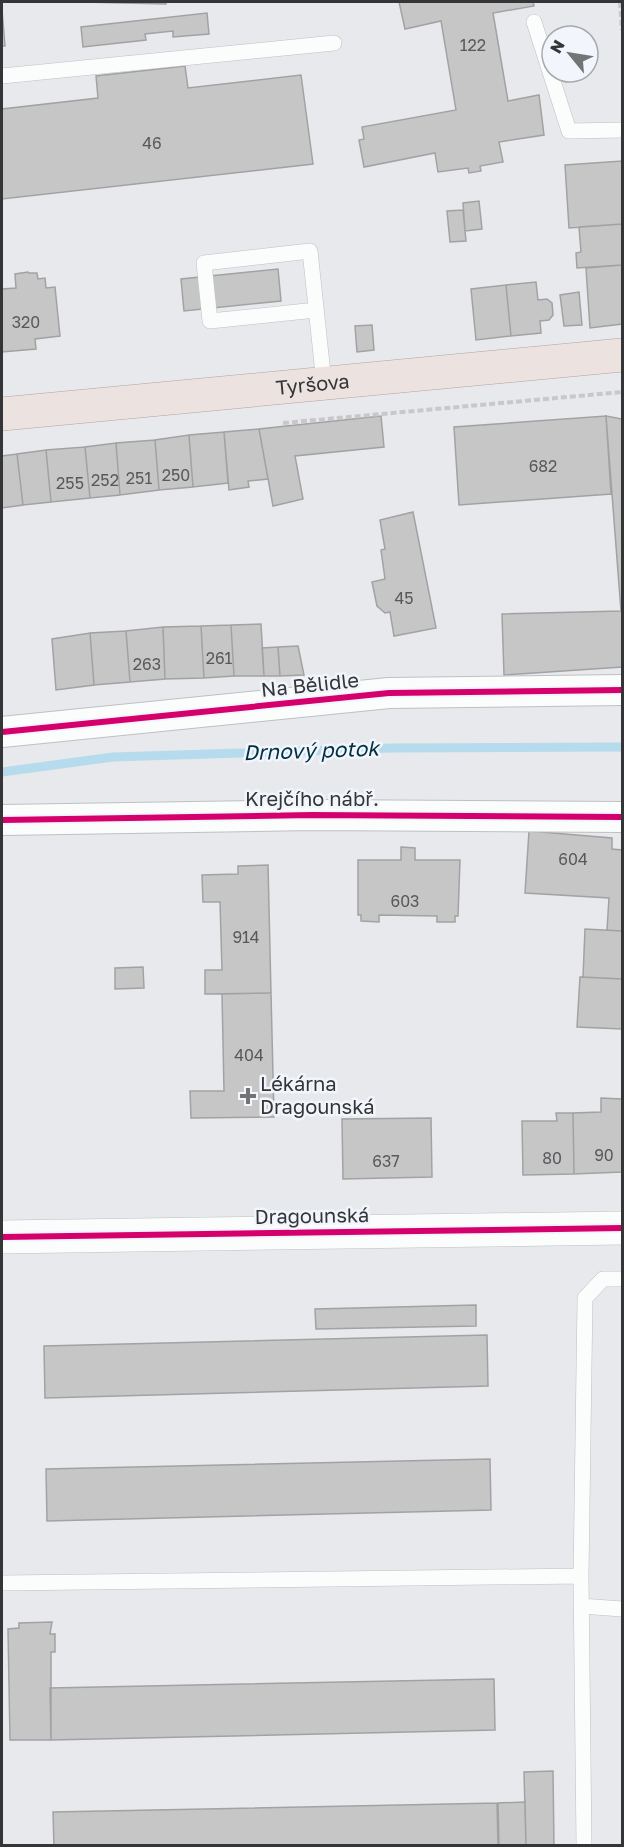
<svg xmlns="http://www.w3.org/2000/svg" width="624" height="1847" font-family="'Golos Text',sans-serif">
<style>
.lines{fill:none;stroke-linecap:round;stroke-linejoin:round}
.stream{stroke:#b6dbed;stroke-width:9}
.building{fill:#c7c6c7;stroke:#a2a2a3;stroke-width:1.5}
.service-casing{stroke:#bec0c2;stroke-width:16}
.minor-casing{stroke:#bec0c2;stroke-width:32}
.tertiary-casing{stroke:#bec0c2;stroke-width:34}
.primary-casing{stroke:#b2a39e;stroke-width:34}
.path{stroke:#c8c8ca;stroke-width:4;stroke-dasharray:6 3;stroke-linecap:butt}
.service{stroke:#fbfcfc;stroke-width:15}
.minor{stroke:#fbfcfc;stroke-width:30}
.tertiary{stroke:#fbfcfc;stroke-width:33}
.primary{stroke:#ece3e0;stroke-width:33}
.cycleway-casing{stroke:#f2f6fc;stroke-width:10}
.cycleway{stroke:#d6006c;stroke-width:6}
.poi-dot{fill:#727476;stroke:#f2f6fc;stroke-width:2}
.labels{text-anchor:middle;stroke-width:5;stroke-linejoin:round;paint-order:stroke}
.number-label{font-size:16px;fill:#58595b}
.street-label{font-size:20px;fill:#333537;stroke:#f2f6fc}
.poi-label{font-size:20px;fill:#333537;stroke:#f2f6fc;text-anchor:start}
.water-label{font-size:21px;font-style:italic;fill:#003041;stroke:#f2f6fc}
</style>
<rect width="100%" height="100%" fill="#e7e9ec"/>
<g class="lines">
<!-- stream -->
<path class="stream" d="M2 772 113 757 393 748 622 747"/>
</g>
<!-- building -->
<path class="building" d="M81 2H166V4Z
M399 2H533L534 6 493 13 508 101 539 95 544 135 499 142 503 162 480 166 481 171 469 173 468 168 438 172 435 153 364 167 359 140 364 139 362 127 456 110 441 21 405 29Z
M2 10 5 46H2Z
M207 13 209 34 173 37V31L145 34 146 40 83 47 81 27Z
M185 66 188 88 301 75 313 164 2 199V109L98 98 96 76Z
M622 161V224L569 228 565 165Z
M479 201 482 229 465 231 463 203Z
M463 210 466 241 450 242 447 211Z
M622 224V265L577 268 576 253 581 252 579 227Z
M622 265V324L590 328 586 268Z
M278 269 281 301 184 311 181 279Z
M28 272 29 273H37L38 279 45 278 46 288 55 287 60 336 35 339 36 349 2 352V289L16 288 15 274Z
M536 282 538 300 547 299 552 303 553 315 549 320 540 321 541 333 511 336 506 285Z
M506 285 511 336 476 340 471 289Z
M579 292 582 325 564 326 560 295Z
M372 325 374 350 357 352 355 326Z
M381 416 384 447 295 456 303 499 273 506 259 429Z
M606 416 611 494 459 505 454 427Z
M606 416 622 419V611H621Z
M259 429 268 479 248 481 249 487 229 490 224 432Z
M224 432 228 483 193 487 189 435Z
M189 435 193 487 159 490 155 440Z
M155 440 159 490 120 495 116 443Z
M116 443 120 495 90 498 85 447Z
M85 447 90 498 51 502 46 450Z
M46 450 51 502 23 505 17 454Z
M17 454 23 505 2 508V456Z
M413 512 436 628 394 636 390 612 385 613 377 606 372 582 385 579 381 550 385 549 380 520Z
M621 611H622V667L504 675 502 614Z
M261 624 264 676H234L231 625Z
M231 625 234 676 204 678 201 626Z
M201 626 204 678 165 679 163 627Z
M163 627 165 679 130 682 126 631Z
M126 631 130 682 94 685 90 633Z
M90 633 94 685 56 690 52 639Z
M298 646 304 675 280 676 278 647Z
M278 647 280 676H264L262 648Z
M529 831 612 838V849L622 850V931L607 930 609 898 525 893Z
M401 847 415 848V860H460L458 916H455V922H437V916L379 915V922L361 921V915H358V860H401Z
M268 865 271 993 205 994V970H222L220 902H203L202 875 238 874V866Z
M585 929 622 931V979L583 977Z
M143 967 144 988 115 989V968Z
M580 977 622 979V1029L577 1027Z
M271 993 274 1117 191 1118 190 1091H224L222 994Z
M601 1098 622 1099V1172L574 1174 573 1113 601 1112Z
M556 1113H573L574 1174 523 1175 522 1121H557Z
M431 1118 432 1177 343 1179 342 1119Z
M476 1305V1326L316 1329 315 1309Z
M487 1335 488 1386 45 1398 44 1346Z
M490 1459 491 1510 47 1521 46 1469Z
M52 1622 50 1634H55V1652H51V1740H10L8 1629 19 1628V1623Z
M494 1679 495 1730 51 1740 50 1688Z
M553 1771 554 1846H526L524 1772Z
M525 1802 526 1846H499L498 1803Z
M497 1803 498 1846H54L53 1812Z"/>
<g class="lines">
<!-- service casing -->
<g class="service-casing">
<path id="service" d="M534 22 569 131 622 130
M2 76 334 43
M316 310 210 321 204 263 310 251 324 383
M2 1583 581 1576
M581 1606 622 1609
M584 1846 581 1576 585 1298 603 1279H622"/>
</g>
<!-- minor casing -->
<g class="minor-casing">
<path id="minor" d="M2 732 389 693 622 690
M2 820 312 815 622 817"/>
</g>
<!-- tertiary casing -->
<g class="tertiary-casing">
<path id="tertiary" d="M2 1237 622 1228"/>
</g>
<!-- primary casing -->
<g class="primary-casing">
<g id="primary">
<path id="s1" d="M2 414 622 355"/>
</g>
</g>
<!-- path -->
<path class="path" d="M620 2 622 30
M283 423 622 392"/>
<!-- service -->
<use href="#service" class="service"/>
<!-- minor -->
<use href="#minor" class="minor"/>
<!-- tertiary -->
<use href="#tertiary" class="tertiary"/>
<!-- primary -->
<use href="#primary" class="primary"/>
<!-- cycleway casing -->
<g class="cycleway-casing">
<path id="cycleway" d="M2 732 389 693 622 690
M2 820 312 815 622 817
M2 1237 622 1228"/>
</g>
<!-- cycleway -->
<use href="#cycleway" class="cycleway"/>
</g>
<!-- markers -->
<path class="poi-dot" d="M245 1087h6v6h6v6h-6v6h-6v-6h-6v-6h6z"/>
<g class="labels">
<!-- number labels -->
<g class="number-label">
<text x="473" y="51">122</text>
<text x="152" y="149">46</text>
<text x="26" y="328">320</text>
<text x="543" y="472">682</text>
<text x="176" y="481">250</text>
<text x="139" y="484">251</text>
<text x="105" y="486">252</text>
<text x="70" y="489">255</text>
<text x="404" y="604">45</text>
<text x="219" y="664">261</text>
<text x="147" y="670">263</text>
<text x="573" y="865">604</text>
<text x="405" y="907">603</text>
<text x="246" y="943">914</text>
<text x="249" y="1061">404</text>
<text x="604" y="1161">90</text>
<text x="552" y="1164">80</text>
<text x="386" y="1167">637</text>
</g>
<!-- street labels -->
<g class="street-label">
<text dy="7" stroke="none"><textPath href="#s1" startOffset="312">Tyršova</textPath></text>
<text transform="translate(310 685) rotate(-6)" y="7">Na Bělidle</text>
<text x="312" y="806">Krejčího nábř.</text>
<text transform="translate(312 1216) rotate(-1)" y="7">Dragounská</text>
</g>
<!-- poi labels -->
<g class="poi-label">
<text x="260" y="1091">Lékárna<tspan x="260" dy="23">Dragounská</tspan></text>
</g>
<!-- water labels -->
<g class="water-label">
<text transform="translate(311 751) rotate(-2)" y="7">Drnový potok</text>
</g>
</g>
<!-- border -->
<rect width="624" height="1847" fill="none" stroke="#333537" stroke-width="6"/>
<!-- north arrow -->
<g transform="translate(570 54) rotate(300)"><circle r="28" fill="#f2f6fc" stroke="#a6a9ad" stroke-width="1.5"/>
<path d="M0-4.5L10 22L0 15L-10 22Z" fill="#727476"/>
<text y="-9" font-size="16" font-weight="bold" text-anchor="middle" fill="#333537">N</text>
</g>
</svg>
